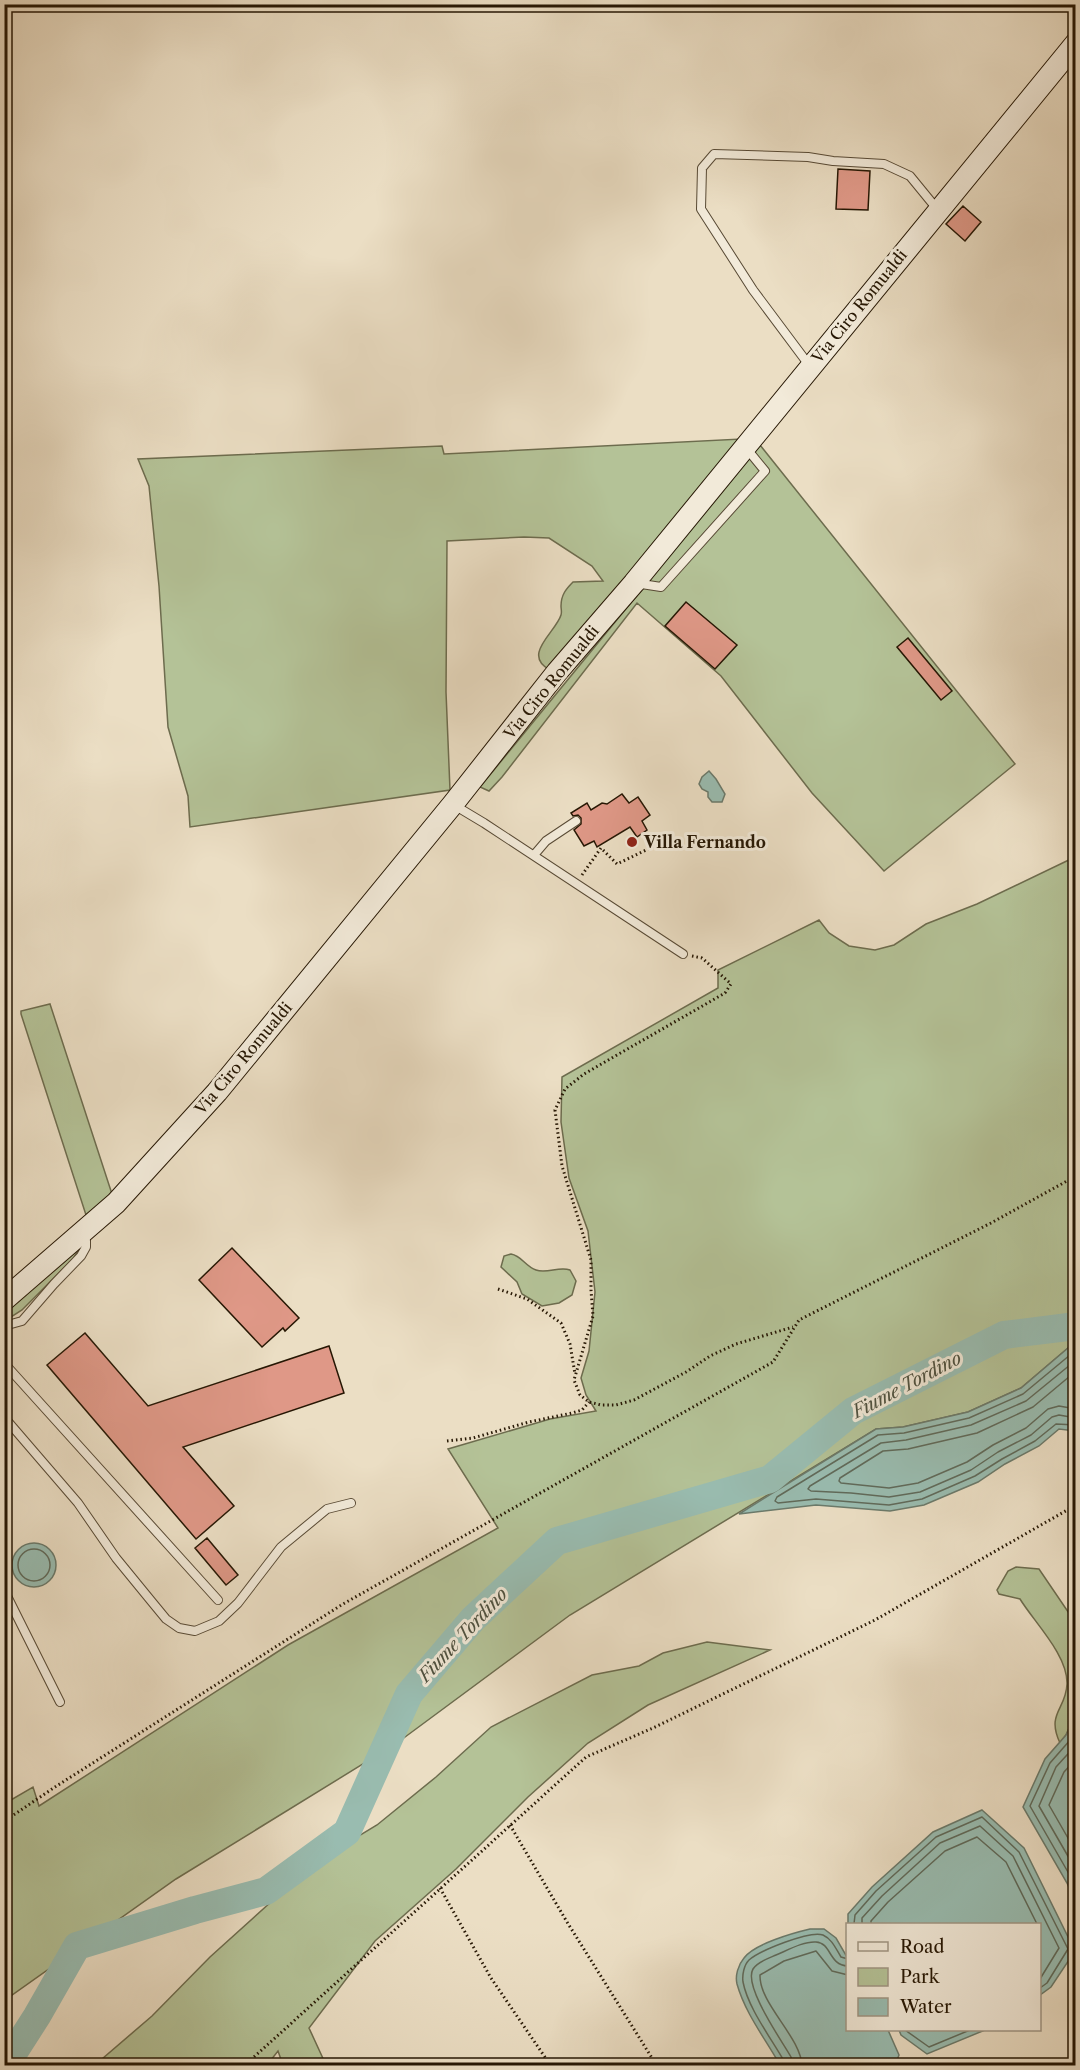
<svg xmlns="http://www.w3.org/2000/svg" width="1080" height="2070" font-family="'Libre Caslon Text',serif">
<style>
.green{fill:#b4c297;stroke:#6d6c4e;stroke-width:1.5}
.water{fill:#99bcb0;stroke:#6b7a6b;stroke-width:1.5}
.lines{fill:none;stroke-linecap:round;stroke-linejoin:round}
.shore{stroke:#606a5a;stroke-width:1.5}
.river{stroke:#99bcb0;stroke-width:28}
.building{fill:#df9887;stroke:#261704;stroke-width:1.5}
.service-casing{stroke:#574934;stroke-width:10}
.secondary-casing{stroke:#261704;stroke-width:23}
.path{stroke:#261704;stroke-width:3;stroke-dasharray:1.5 3;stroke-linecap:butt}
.service{stroke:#f2ead9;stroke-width:8}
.secondary{stroke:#f2ead9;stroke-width:21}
.poi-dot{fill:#8f2418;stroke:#f2ead9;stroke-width:2}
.labels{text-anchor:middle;stroke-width:6;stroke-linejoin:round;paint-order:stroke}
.street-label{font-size:16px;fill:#261704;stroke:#f2ead9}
.poi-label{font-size:16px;font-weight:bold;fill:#261704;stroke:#f2ead9;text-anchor:start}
.water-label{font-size:18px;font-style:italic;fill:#4e5140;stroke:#f2ead9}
</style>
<rect width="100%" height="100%" fill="#ebdec4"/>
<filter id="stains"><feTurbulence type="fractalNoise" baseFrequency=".00333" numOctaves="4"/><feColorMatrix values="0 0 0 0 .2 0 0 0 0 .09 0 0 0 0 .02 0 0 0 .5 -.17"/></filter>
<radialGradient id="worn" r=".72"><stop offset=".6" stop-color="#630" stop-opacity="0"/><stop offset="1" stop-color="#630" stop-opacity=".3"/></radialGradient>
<!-- green -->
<path class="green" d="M741 439 550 670C521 655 556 632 561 615 562 612 561 609 561 606 561 595 566 589 573 582L603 581 592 566 549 538 524 537 447 541 446 692 450 790 190 827 188 796 168 727 159 586 149 486 138 459 442 446 444 454Z
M760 445 1015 764 884 871 812 793 721 676 637 603 502 777 489 791 480 787Z
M1075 857V1342L1021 1388 968 1412 903 1427 876 1429 570 1615 397 1743 176 1879 5 2000 4 1804 33 1787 39 1806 288 1645 498 1528 448 1449 550 1419 596 1411 586 1395 581 1378 589 1351 595 1292 588 1231 569 1178 561 1122 562 1077 718 988V970L819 920 829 933 849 946 875 950 894 945 926 924 977 904Z
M50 1004 112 1194 86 1215 21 1014V1011Z
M79 1249 73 1259 22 1310 8 1319 5 1318 6 1310Z
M511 1254C522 1256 525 1266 536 1270 547 1274 559 1266 570 1270L576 1281 572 1295 559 1303 542 1306 522 1294 517 1282 501 1267 504 1256Z
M1016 1567 1039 1569 1075 1622V1715L1066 1735 1060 1743C1046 1713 1066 1710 1067 1684 1068 1655 1034 1622 1020 1599L999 1594 997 1590 1008 1571Z
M707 1642 770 1650 648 1705 588 1743 528 1797 456 1869 375 1941 309 2028 326 2065H283L278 2051 267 2065H95L152 2016 210 1957 314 1863 377 1825 436 1777 491 1727 592 1675 639 1666 663 1653Z"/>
<!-- water -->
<path class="water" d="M709 771 716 779 725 794 722 802H712L708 797V792L702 789 699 784 702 777Z
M1075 1342V1431L1059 1429 1039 1446 1005 1464 978 1482 924 1505 890 1511 816 1505 739 1514 876 1429 903 1427 968 1412 1021 1388Z
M12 1565a22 22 0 1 1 44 0a22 22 0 1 1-44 0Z
M1075 1715V1901L1067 1883 1023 1807 1045 1759 1066 1735Z
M982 1810 1024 1848 1075 1951 1051 1987 1040 1995V1924H848V1914L872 1887 933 1832Z
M810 1929H824L836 1938 847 1957 848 2030H888L899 2055 895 2065H780C766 2040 745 2013 737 1984 735 1976 738 1965 744 1958 754 1944 793 1933 810 1929Z
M899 2030H985L927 2054 901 2035Z"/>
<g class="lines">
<!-- shore -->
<path class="shore" d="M1076 1350 1023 1394 969 1418 904 1433 878 1435 777 1497 775 1501 778 1503 816 1499 889 1505 922 1499 975 1476 1002 1459 1035 1441 1056 1424 1076 1425
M1076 1360 1026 1401 971 1425 906 1440 881 1443 810 1486 808 1489 811 1491 851 1493 889 1497 920 1492 971 1470 998 1452 1031 1435 1052 1417 1059 1415 1076 1418
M1076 1371 1033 1407 977 1433 908 1449 883 1451 840 1478 839 1481 841 1483 889 1488 918 1483 967 1462 993 1445 1026 1428 1048 1409 1059 1406 1076 1409
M18 1565a16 16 0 1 1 32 0a16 16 0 1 1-32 0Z
M1076 1730 1071 1739 1050 1763 1030 1806 1076 1886
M1076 1745 1056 1767 1039 1806 1076 1870
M1076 1759 1064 1772 1049 1805 1076 1852
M854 1924 855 1915 876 1891 936 1837 982 1817 1019 1852 1068 1949 1047 1983 1040 1988
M862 1924V1918L882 1896 940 1843 980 1826 1013 1856 1059 1948 1040 1979
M871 1924V1921L888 1902 945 1851 977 1837 1006 1862 1037 1924
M905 2030 929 2047 970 2030
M785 2066 784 2061C771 2038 748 2008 743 1982 742 1975 744 1965 749 1960 759 1951 810 1930 823 1935 832 1939 836 1949 841 1957L848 1959
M793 2066 791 2057C782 2041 743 1986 753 1969 757 1962 769 1958 776 1955 788 1950 804 1941 816 1942 832 1943 828 1965 848 1966
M802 2066C801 2037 759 2004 760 1975L784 1961 816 1951 832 1971 848 1975"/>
<!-- river -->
<path class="river" d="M5 2066 37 2016 77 1946 195 1910 266 1891 347 1832 409 1694 473 1619 557 1541 770 1479 853 1411 1004 1335 1076 1326"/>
</g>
<!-- building -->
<path class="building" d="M838 169 870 171 868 210 836 209Z
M963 206 981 222 965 241 946 224Z
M686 602 737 645 715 669 665 626Z
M908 638 952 691 941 700 897 647Z
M622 794 629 803 638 797 650 815 642 821 647 830 637 837 630 827 597 847 594 841 584 846 574 830 581 824V818L578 815 573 816 571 813 587 803 591 810 602 803 607 804Z
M232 1248 299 1318 285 1331 283 1328 262 1347 199 1280Z
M85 1333 148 1406 329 1346 344 1393 183 1447 234 1506 196 1539 47 1365Z
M207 1538 238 1575 226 1585 195 1548Z"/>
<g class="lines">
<!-- service casing -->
<g class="service-casing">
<path id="service" d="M809 365 753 290 701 209 702 168 714 154 808 157 833 161 884 164 910 176 937 209
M635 583 661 587 765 471 747 449
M454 805 484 823 683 954
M534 855 546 841 576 821
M4 1326 22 1321 54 1284 81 1256 86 1247V1241L82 1234
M4 1363 218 1600
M4 1417 78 1503 116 1558 152 1602 166 1619 179 1628 195 1631 219 1621 238 1603 281 1547 327 1509 351 1503
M4 1590 60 1702"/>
</g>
<!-- secondary casing -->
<g class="secondary-casing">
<path id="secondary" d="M4 1300 116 1203 217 1092 453 804 557 672 634 583 1076 43"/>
</g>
<!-- path -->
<path class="path" d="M582 875 601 848 617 864 669 839
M692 956 702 958 731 984 725 993 584 1074 565 1089 555 1110 562 1166 591 1260V1290L593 1316 574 1380 580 1395 589 1402 601 1405H616L634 1400 686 1372 710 1356 736 1344 793 1327
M498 1289 527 1299 561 1323 570 1344 575 1374
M447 1441 473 1438 529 1422 572 1413 582 1410 589 1402
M4 1824 12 1816 55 1787 343 1604 773 1362 799 1320 991 1223 1076 1176
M510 1825 567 1922 657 2066
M440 1888 491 1978 551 2066
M244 2066 586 1757 653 1728 875 1620 1076 1505"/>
<!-- service -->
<use href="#service" class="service"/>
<!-- secondary -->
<use href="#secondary" class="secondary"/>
</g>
<!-- markers -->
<circle class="poi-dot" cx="632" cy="842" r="6"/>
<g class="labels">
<!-- street labels -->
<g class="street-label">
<text transform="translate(859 306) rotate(-51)" y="6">Via Ciro Romualdi</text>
<text transform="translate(551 682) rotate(-51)" y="6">Via Ciro Romualdi</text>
<text transform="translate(243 1058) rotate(-50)" y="6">Via Ciro Romualdi</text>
</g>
<!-- poi labels -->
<g class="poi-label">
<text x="644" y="848">Villa Fernando</text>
</g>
<!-- water labels -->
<g class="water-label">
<text transform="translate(907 1385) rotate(-28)" y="6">Fiume Tordino</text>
<text transform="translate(463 1635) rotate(-47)" y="6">Fiume Tordino</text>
</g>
</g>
<!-- margin -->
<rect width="1080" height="2070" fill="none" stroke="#ebdec4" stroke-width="24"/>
<rect x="6" y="6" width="1068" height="2058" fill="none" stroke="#261704" stroke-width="3"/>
<rect x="12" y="12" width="1056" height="2046" fill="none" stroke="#261704" stroke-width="1.5"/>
<!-- legend -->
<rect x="846" y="1923" width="195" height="108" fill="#f2ead9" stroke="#a09684" stroke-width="1.5"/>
<rect x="858" y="1942" width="30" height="9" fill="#f2ead9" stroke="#a09684" stroke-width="1.5"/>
<text x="900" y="1953" font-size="18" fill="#261704">Road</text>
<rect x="858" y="1968" width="30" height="18" fill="#b4c297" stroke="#a09684" stroke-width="1.5"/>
<text x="900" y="1983" font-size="18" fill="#261704">Park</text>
<rect x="858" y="1998" width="30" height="18" fill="#99bcb0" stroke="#a09684" stroke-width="1.5"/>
<text x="900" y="2013" font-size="18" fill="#261704">Water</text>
<rect width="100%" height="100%" filter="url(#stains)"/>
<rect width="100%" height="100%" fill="url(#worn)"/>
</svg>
